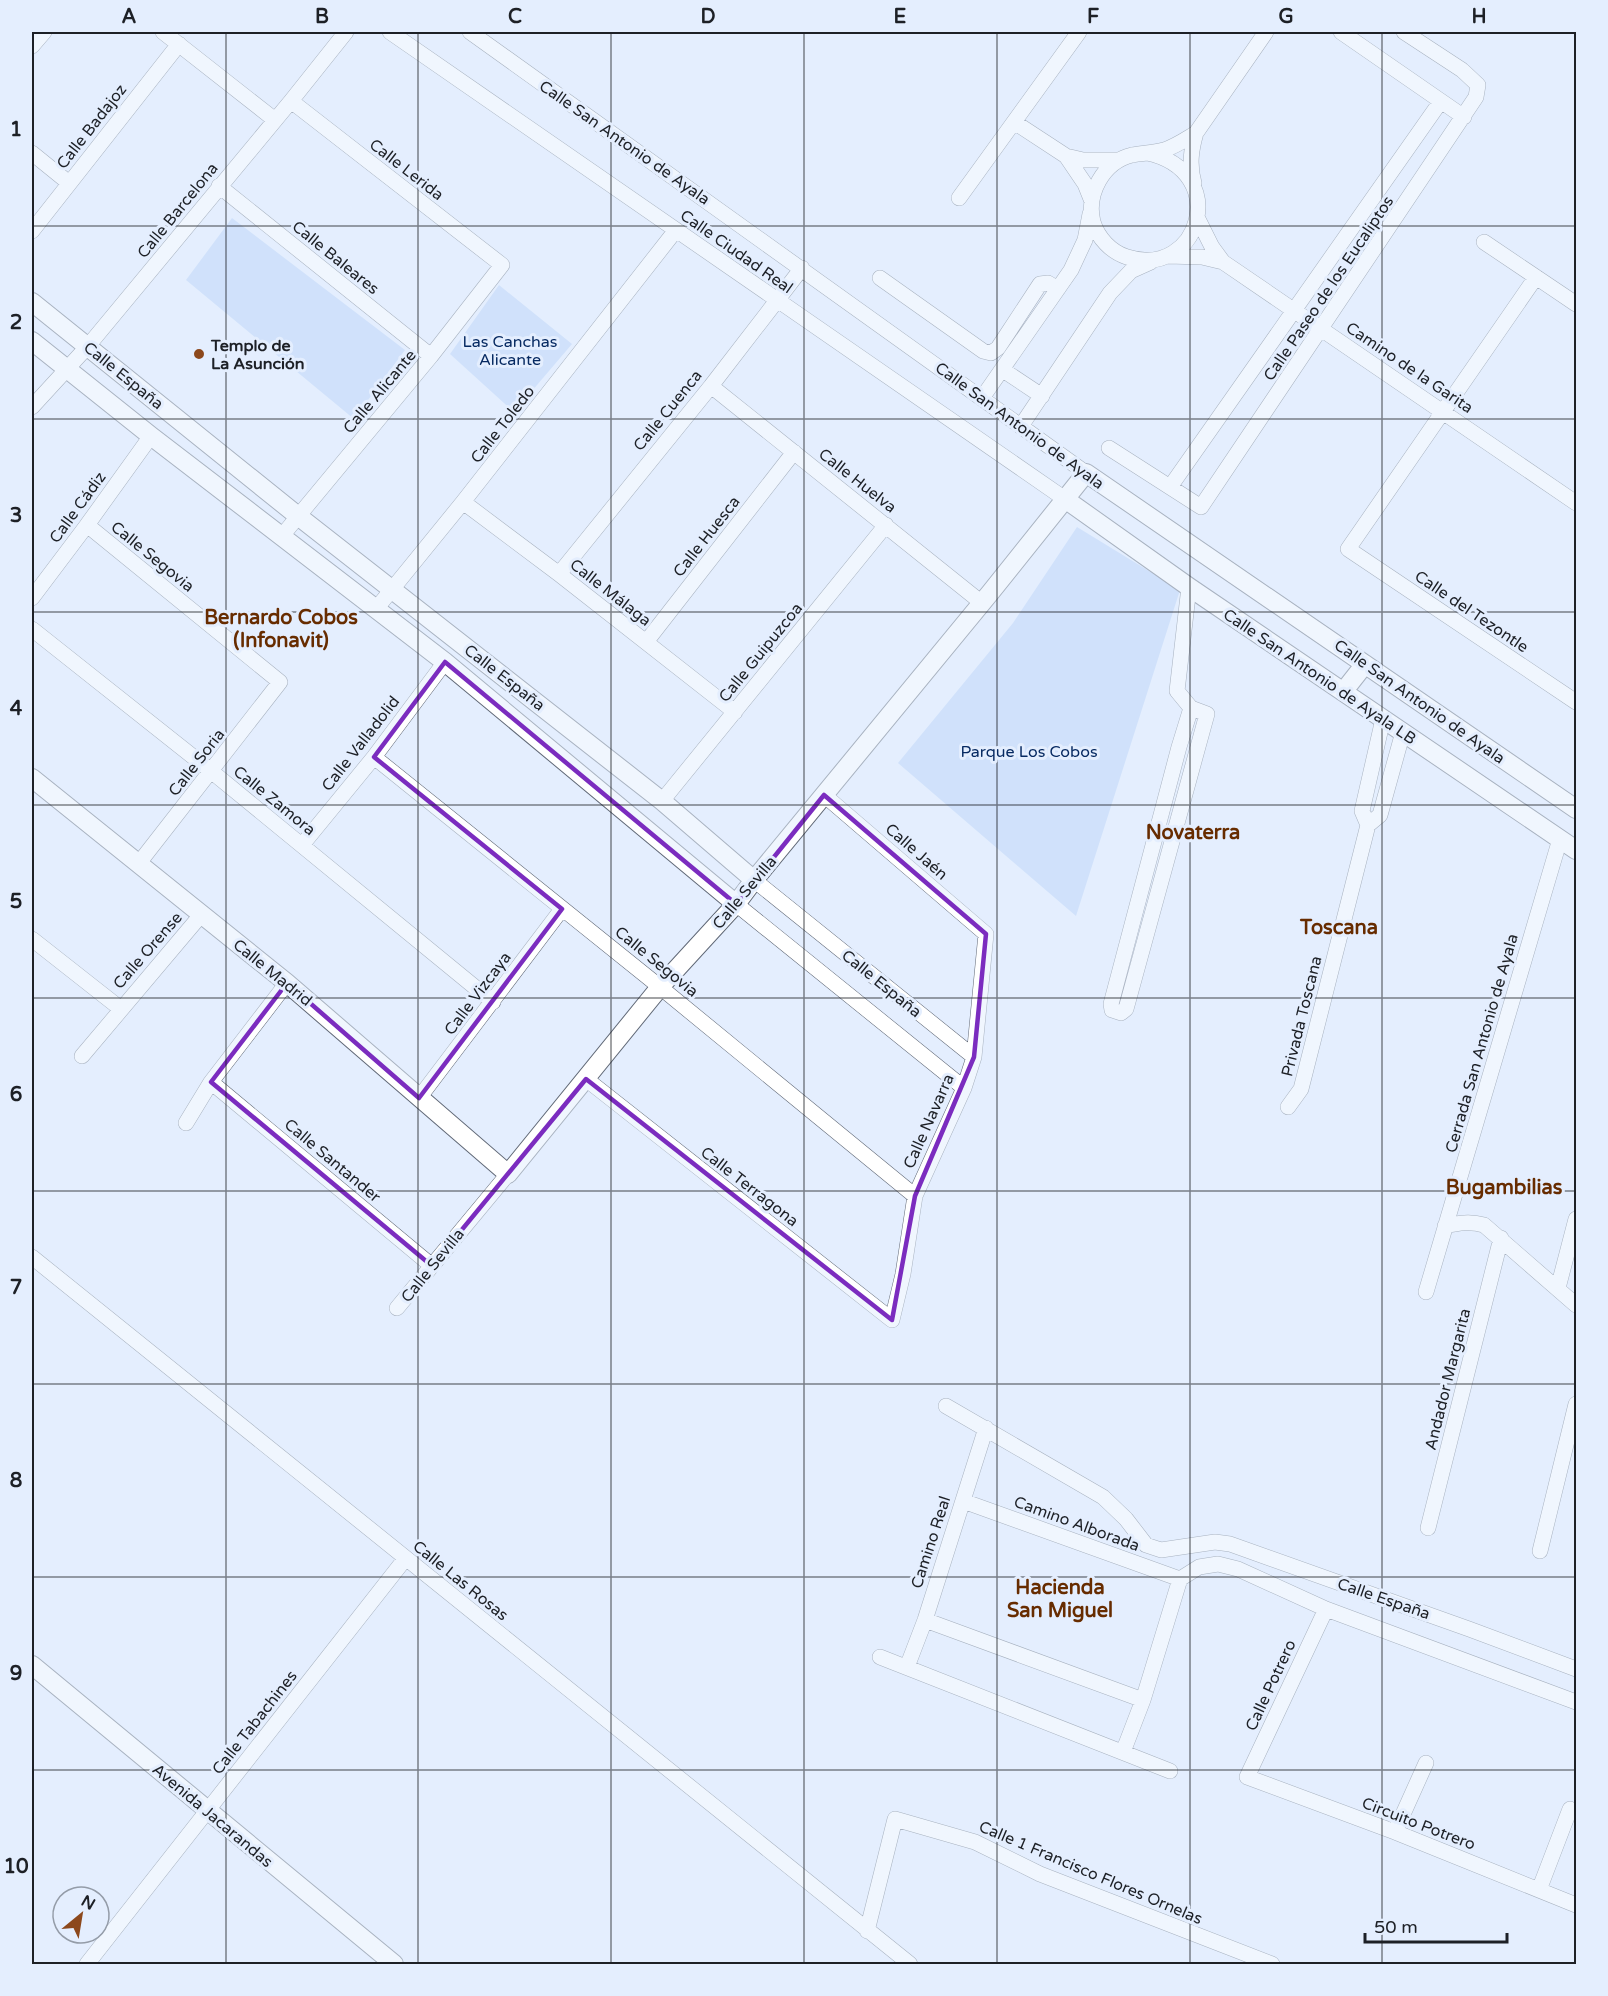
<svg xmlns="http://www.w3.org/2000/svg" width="1608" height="1996" font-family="'Varela Round',sans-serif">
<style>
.green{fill:#b9d1f8}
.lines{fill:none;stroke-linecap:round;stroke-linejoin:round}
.minor-casing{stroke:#616977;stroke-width:16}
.tertiary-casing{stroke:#616977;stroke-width:20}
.minor{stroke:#fff;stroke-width:15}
.tertiary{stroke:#fff;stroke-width:18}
.marked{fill:none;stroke:#7b2cbf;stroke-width:4.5;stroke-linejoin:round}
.grid{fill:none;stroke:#1d2026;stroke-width:1.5;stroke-opacity:0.55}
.poi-dot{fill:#8c481c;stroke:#e4eefe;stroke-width:2}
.labels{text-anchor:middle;stroke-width:6;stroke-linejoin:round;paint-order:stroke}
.street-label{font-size:16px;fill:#1d2026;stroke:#e4eefe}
.park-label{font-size:16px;fill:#072a62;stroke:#e4eefe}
.poi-label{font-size:16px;font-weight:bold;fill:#1d2026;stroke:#e4eefe;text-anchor:start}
.quarter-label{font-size:20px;font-weight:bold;fill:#672c00;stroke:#e4eefe}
.neatline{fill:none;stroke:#1d2026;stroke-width:2}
.grid-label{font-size:20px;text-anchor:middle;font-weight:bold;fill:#1d2026}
</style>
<rect width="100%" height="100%" fill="#e4eefe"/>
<!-- green -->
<path class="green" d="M232 218 405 350 354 419 186 280Z
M499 285 572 344 514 412 450 354Z
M1077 527 1180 590 1076 916 898 763 1013 623Z"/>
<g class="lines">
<!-- minor casing -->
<g class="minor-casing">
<path id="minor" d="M163 32 275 120
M390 32 1065 499
M470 32 1086 473
M1341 32 1464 117
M32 46 44 32
M1014 122 1066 156 1083 160H1118
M32 153 69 183
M1147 153C1232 171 1200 280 1127 257 1111 252 1098 238 1093 222 1086 194 1103 162 1132 155 1143 153 1154 153 1164 150 1176 146 1186 139 1196 133
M1066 156 1085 184 1091 199
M1194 183C1189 165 1191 150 1196 133L1266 32
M219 186 431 356
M959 198 1079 32
M1197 217 1212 247 1223 262 1576 503
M32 231 179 44
M1484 242 1576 304
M1168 256 1202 257 1223 262
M1536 277 1348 549 1576 702
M880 278 983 351 991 353 998 348 1040 284 1048 283 1058 289
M1003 370 1042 396
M711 386 982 603
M982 398 1071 270 1085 240 1090 214
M32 407 88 346 291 101 346 32
M1021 426 1110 293 1131 271 1151 262
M1109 448 1201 507 1476 97 1478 85 1462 70 1404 32
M1170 487 1441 101
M463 502 559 574 735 712
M87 525 280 682 139 863
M281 537 431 356 502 265 291 101
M559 574 711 386 802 268
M1189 587 1177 691 1191 708 1207 714 1126 1009 1121 1013 1112 1010 1111 1004 1179 747 1191 708
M32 598 87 525 151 436
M376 609 463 502 676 230
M32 629 211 771 493 1002
M646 642 794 452
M374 757 660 987 915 1196
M662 801 886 525
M1368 825 1362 811 1383 719
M302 845 374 757 445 662
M754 880 974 1057
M736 904 964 1088
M32 939 121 1009
M82 1056 201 915
M586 1079 892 1320 903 1274 915 1196 964 1088 974 1057 986 934 824 795
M211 1082 432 1266
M419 1098 562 909
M1288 1107 1301 1089 1368 825 1380 815 1403 732
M186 1123 211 1082 287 983
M1445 1226C1459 1223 1470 1221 1484 1225L1576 1305
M32 1257 910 1964
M1558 1288 1576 1219
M1426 1292 1560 839
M397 1308 508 1174
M946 1406 1103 1497 1126 1519 1146 1545 1161 1550 1215 1542 1230 1544 1469 1629 1576 1669
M963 1501 1180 1579
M1428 1528 1501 1238
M1540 1551 1576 1404
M1326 1609 1247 1777 1395 1832 1576 1905
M925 1620 1143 1700
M880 1657 1170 1771
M907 1667 925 1620 986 1428
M1123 1752 1143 1700 1180 1579 1199 1567 1218 1564 1238 1569 1326 1609 1576 1702
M1395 1832 1426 1763
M1539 1890 1570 1809
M867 1931 895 1819 975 1842 1040 1874 1272 1964
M87 1964 405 1559"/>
</g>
<!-- tertiary casing -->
<g class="tertiary-casing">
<path id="tertiary" d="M32 302 298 516 662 801 754 880
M32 341 151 436 445 662 736 904
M1065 499 1189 587 1576 850
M1343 692 1365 664
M32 778 287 983 508 1174 660 987 736 904 754 880 990 593 1086 473 1576 809
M32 1665 394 1964"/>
</g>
<!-- minor -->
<use href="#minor" class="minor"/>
<!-- tertiary -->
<use href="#tertiary" class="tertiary"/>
</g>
<!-- marked area -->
<path d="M0 0H1608V1996H0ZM445 662 736 904 824 795 986 934 974 1057 915 1196 892 1320 586 1079 432 1266 211 1082 287 983 419 1098 562 909 374 757Z" fill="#e4eefe" fill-opacity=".55" fill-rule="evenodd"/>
<path class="marked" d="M445 662 736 904 824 795 986 934 974 1057 915 1196 892 1320 586 1079 432 1266 211 1082 287 983 419 1098 562 909 374 757Z"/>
<!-- grid -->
<path class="grid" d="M226 32V1964M418 32V1964M611 32V1964M804 32V1964M997 32V1964M1190 32V1964M1382 32V1964M32 226H1576M32 419H1576M32 612H1576M32 805H1576M32 998H1576M32 1191H1576M32 1384H1576M32 1577H1576M32 1770H1576"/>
<!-- markers -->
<circle class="poi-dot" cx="199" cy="354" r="6"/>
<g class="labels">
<!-- street labels -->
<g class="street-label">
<text transform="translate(91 126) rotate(-52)" y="6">Calle Badajoz</text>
<text transform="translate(625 142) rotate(35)" y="6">Calle San Antonio de Ayala</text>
<text transform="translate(407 169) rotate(38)" y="6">Calle Lerida</text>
<text transform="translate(177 210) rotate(-51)" y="6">Calle Barcelona</text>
<text transform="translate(737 251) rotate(35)" y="6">Calle Ciudad Real</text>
<text transform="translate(336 257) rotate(39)" y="6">Calle Baleares</text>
<text transform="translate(1328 288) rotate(-56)" y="6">Calle Paseo de los Eucaliptos</text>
<text transform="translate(1410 367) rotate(34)" y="6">Camino de la Garita</text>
<text transform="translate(124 375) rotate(39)" y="6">Calle España</text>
<text transform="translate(379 391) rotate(-50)" y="6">Calle Alicante</text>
<text transform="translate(667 410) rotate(-51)" y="6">Calle Cuenca</text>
<text transform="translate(502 424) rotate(-52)" y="6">Calle Toledo</text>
<text transform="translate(1020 425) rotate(36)" y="6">Calle San Antonio de Ayala</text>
<text transform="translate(858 480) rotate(38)" y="6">Calle Huelva</text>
<text transform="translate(77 507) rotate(-54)" y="6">Calle Cádiz</text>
<text transform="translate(706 536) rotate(-52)" y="6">Calle Huesca</text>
<text transform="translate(153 556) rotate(39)" y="6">Calle Segovia</text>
<text transform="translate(611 592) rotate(38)" y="6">Calle Málaga</text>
<text transform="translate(1472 611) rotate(34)" y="6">Calle del Tezontle</text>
<text transform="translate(760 652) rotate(-51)" y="6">Calle Guipuzcoa</text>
<text transform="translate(1320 676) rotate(34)" y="6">Calle San Antonio de Ayala LB</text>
<text transform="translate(505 677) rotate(38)" y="6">Calle España</text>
<text transform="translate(1420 701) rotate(35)" y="6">Calle San Antonio de Ayala</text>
<text transform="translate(360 743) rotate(-52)" y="6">Calle Valladolid</text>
<text transform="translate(196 762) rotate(-52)" y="6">Calle Soria</text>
<text transform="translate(275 800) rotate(39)" y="6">Calle Zamora</text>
<text transform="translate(917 851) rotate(41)" y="6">Calle Jaén</text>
<text transform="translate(744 892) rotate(-50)" y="6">Calle Sevilla</text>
<text transform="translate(147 950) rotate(-49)" y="6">Calle Orense</text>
<text transform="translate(657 961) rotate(39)" y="6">Calle Segovia</text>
<text transform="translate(273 972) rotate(39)" y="6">Calle Madrid</text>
<text transform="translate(882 983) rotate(39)" y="6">Calle España</text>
<text transform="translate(477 993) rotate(-53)" y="6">Calle Vizcaya</text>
<text transform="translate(1301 1016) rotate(-76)" y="6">Privada Toscana</text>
<text transform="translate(1481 1043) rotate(-74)" y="6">Cerrada San Antonio de Ayala</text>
<text transform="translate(928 1121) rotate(-66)" y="6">Calle Navarra</text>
<text transform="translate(333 1160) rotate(40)" y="6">Calle Santander</text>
<text transform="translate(750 1186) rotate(38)" y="6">Calle Terragona</text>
<text transform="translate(432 1265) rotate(-51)" y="6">Calle Sevilla</text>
<text transform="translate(1447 1379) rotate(-76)" y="6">Andador Margarita</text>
<text transform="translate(1077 1523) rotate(20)" y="6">Camino Alborada</text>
<text transform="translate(930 1542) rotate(-72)" y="6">Camino Real</text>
<text transform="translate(461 1580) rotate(39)" y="6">Calle Las Rosas</text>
<text transform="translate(1384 1598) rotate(19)" y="6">Calle España</text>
<text transform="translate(1270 1685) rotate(-65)" y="6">Calle Potrero</text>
<text transform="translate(254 1722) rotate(-52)" y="6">Calle Tabachines</text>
<text transform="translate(213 1815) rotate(40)" y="6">Avenida Jacarandas</text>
<text transform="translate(1419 1823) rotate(21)" y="6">Circuito Potrero</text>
<text transform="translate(1091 1872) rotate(23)" y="6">Calle 1 Francisco Flores Ornelas</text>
</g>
<!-- park labels -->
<g class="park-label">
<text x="510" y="347">Las Canchas<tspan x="510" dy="18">Alicante</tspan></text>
<text x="1029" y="757">Parque Los Cobos</text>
</g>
<!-- poi labels -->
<g class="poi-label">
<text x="211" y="351">Templo de<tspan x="211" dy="18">La Asunción</tspan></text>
</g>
<!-- quarter labels -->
<g class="quarter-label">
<text x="281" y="624">Bernardo Cobos<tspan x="281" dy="23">(Infonavit)</tspan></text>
<text x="1193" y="839">Novaterra</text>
<text x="1339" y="934">Toscana</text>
<text x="1504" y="1194">Bugambilias</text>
<text x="1060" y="1594">Hacienda<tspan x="1060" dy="23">San Miguel</tspan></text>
</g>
</g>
<!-- border -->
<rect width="1608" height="1996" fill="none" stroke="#e4eefe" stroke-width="66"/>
<!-- north arrow -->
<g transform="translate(81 1915) rotate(30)"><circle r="28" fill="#e4eefe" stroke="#949ca8" stroke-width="1.5"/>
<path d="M0-4.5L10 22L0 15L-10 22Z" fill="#8c481c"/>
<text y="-9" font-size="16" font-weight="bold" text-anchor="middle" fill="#1d2026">N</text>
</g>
<!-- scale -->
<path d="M1365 1933v9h142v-9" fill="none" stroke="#1d2026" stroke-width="3"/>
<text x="1374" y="1933" font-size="18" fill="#1d2026" stroke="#e4eefe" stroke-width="4.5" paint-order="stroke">50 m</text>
<rect x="33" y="33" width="1542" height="1930" class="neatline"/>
<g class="grid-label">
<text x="129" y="23">A</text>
<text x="322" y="23">B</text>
<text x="515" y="23">C</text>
<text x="708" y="23">D</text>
<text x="900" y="23">E</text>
<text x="1093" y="23">F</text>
<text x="1286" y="23">G</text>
<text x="1479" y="23">H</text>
<text x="16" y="136">1</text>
<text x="16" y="329">2</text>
<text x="16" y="522">3</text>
<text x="16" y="715">4</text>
<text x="16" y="908">5</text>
<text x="16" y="1101">6</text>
<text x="16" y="1294">7</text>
<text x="16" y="1487">8</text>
<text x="16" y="1680">9</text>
<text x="16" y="1873">10</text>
</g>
</svg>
